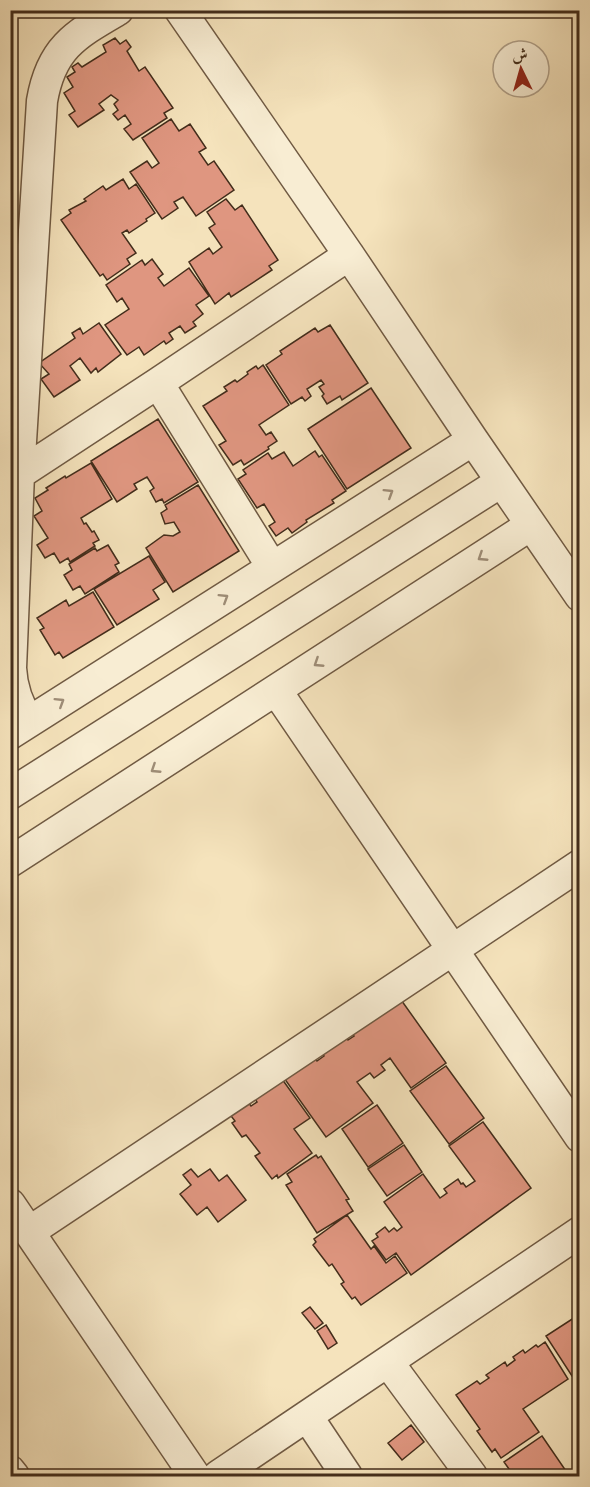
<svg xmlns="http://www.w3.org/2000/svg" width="590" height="1487" font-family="'EB Garamond',Amiri,serif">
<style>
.building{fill:#df9680;stroke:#432d1b;stroke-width:1.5}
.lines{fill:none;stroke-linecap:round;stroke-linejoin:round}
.minor-casing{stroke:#705a43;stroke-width:33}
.minor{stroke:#f8edd3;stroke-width:30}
.oneway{stroke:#9e8d77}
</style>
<rect width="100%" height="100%" fill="#f5e3bc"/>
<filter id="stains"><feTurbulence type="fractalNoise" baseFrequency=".00333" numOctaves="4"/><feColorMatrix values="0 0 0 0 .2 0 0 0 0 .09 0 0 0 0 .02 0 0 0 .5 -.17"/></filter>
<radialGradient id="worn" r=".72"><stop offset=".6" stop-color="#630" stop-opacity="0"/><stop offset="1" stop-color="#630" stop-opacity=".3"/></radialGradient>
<!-- building -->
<path class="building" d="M115 38 120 44 126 40 131 47 127 51 139 71 145 67 173 108 164 113 167 118 133 140 124 129 131 124 125 115 118 120 113 114 118 110 114 104 118 100 111 95 99 104 104 110 78 127 69 115 75 111 64 93 73 87 67 77 75 72 72 67 78 63 82 67 106 52 103 45Z
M171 119 179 131 190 124 206 148 199 152 208 165 214 161 234 190 196 216 183 197 174 202 178 208 162 219 130 172 147 161 152 168 159 163 142 138Z
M123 179 129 189 136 184 155 213 146 219 147 221 129 233 127 230 122 233 136 253 127 259 130 264 107 280 103 274 100 276 61 220 71 213 69 210 86 201 84 199 103 186 106 190Z
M226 199 235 210 242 205 278 260 269 266 272 270 231 297 229 293 215 304 189 262 209 248 213 254 222 247 209 228 215 224 207 212Z
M152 259 163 274 158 278 164 286 189 268 209 296 196 305 203 314 193 322 196 326 185 333 180 326 169 333 173 339 166 344 164 341 144 355 139 347 127 355 105 325 129 309 122 298 117 302 106 285 142 260 145 265Z
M99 323 121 354 98 372 96 368 91 373 80 358 70 366 80 380 54 397 41 379 49 374 39 363 75 338 72 333 80 328 83 334Z
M330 325 368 383 342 400 340 396 327 404 322 396 324 394 319 387 324 384 321 380 307 389 311 396 305 401 302 397 291 404 266 365 282 354 280 351 315 328 318 332Z
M263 365 289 405 259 425 266 435 271 432 277 441 268 447 269 449 244 465 241 460 233 465 219 445 226 441 203 406 227 391 224 387 235 380 237 382 248 374 247 372 256 366 258 369Z
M371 388 411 448 347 489 308 429Z
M158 419 198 482 164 503 162 499 156 502 150 491 154 488 147 477 134 484 137 489 117 502 91 461Z
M315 451 319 457 322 455 346 491 332 500 334 503 306 520 307 522 292 533 288 528 276 536 269 526 275 522 264 504 257 508 238 479 246 474 243 470 268 453 272 459 284 452 293 466Z
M91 463 112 499 81 518 84 524 86 523 92 532 94 531 99 540 93 543 95 546 70 562 68 558 60 563 54 553 45 558 37 545 48 538 34 516 42 511 35 498 48 490 46 488 65 476 66 478Z
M198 485 239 551 173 592 146 548 164 535 173 536 180 532 174 522 165 524 161 513 167 509 165 505Z
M108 545 119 563 115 565 119 572 85 594 80 586 73 590 64 575 72 570 69 564 95 548 97 551Z
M149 556 165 582 153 590 159 599 117 625 94 589Z
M93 592 114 627 63 658 59 652 55 655 40 630 44 628 37 618 66 600 69 606Z
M399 997 446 1063 411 1088 390 1058 381 1065 385 1070 374 1078 370 1073 357 1082 373 1103 326 1137 284 1078 313 1055 317 1061 324 1056 319 1051 346 1036 348 1040 354 1036 352 1033Z
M446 1066 484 1118 449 1144 410 1091Z
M282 1079 310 1118 294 1129 312 1153 278 1178 277 1175 272 1179 255 1156 260 1153 246 1135 242 1137 232 1123 235 1121 228 1112 248 1102 251 1106 257 1102 252 1094Z
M377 1105 403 1143 368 1167 342 1129Z
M483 1122 531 1188 411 1275 396 1253 386 1260 372 1241 378 1237 376 1234 385 1227 389 1232 394 1228 397 1231 402 1227 384 1202 423 1174 440 1198 447 1193 444 1189 458 1179 461 1184 463 1183 466 1187 475 1181 449 1146Z
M404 1145 422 1172 387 1196 368 1169Z
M316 1155 318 1158 321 1156 349 1199 346 1200 353 1211 317 1233 286 1185 292 1182 287 1174Z
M191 1169 198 1177 210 1169 219 1181 227 1175 246 1200 218 1222 207 1207 197 1215 180 1194 191 1185 183 1175Z
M347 1215 371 1249 374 1246 386 1263 395 1256 407 1273 361 1305 355 1297 352 1299 341 1284 344 1282 332 1264 329 1266 313 1245 316 1242 314 1239Z
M310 1307 323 1323 315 1329 302 1313Z
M580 1314V1371L572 1376 546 1336Z
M326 1325 337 1343 328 1349 317 1331Z
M545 1342 568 1379 523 1409 539 1432 501 1458 495 1449 492 1452 477 1431 480 1429 456 1395 477 1381 480 1384 489 1378 486 1375 505 1362 507 1366 515 1360 513 1357 523 1350 525 1353 536 1345 538 1347Z
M411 1425 424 1442 402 1460 388 1443Z
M542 1436 568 1474 575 1469 580 1476H514L504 1462Z"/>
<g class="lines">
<!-- minor casing -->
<g class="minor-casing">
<path id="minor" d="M180 10 349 255 473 440 580 596
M158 383 272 567
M10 480 158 383 349 255
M276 690 580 1137
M29 722C18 705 12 689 11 668L19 474 42 101C51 48 75 35 118 10
M10 734 473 440
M10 794 501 482
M10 862 531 525
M10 1204 195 1476
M29 1232 580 865
M388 1362 472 1476
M307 1416 347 1476
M10 1471 14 1476
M218 1476 580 1232"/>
</g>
<!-- minor -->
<use href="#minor" class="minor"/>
</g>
<!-- one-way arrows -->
<defs><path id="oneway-chevron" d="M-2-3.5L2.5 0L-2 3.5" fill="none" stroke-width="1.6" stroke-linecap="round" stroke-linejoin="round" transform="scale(1.5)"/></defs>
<g class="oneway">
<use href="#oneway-chevron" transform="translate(389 493) rotate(-32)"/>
<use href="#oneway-chevron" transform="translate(482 557) rotate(147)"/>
<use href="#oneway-chevron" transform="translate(224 598) rotate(-32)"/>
<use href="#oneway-chevron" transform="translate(318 663) rotate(147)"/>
<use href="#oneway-chevron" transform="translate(60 702) rotate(-32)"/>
<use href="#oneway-chevron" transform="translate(155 769) rotate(147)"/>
</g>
<!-- margin -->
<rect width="590" height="1487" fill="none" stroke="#f5e3bc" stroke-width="36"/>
<rect x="12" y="12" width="566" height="1463" fill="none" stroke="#432d1b" stroke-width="3"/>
<rect x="18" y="18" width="554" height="1451" fill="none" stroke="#432d1b" stroke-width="1.5"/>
<!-- north arrow -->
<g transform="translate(521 69) rotate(355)"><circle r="28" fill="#f8edd3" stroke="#b0a089" stroke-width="1.5"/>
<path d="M0-4.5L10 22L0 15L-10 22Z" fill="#8f2418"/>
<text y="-9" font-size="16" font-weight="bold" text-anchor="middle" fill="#432d1b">ش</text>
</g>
<rect width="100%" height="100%" filter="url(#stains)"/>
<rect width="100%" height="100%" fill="url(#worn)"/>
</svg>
